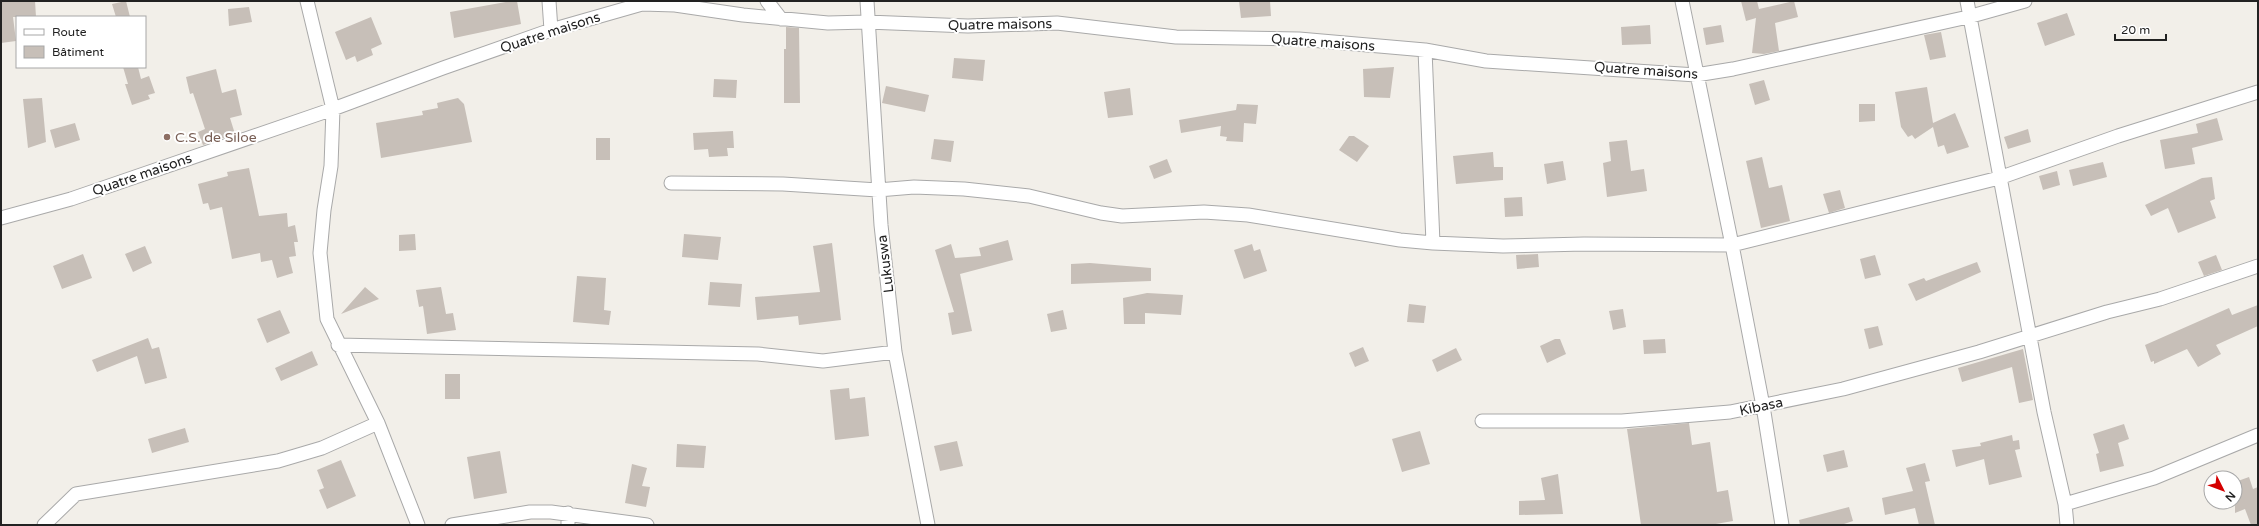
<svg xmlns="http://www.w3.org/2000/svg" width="2259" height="526" font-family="'Varela Round',sans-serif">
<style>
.building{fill:#c7bfb8}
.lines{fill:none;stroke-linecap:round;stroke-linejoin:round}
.street-casing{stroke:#a9a9a9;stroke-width:15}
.street{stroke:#fff;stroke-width:13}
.education-dot{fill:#8d6e63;stroke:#fff;stroke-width:1.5}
.labels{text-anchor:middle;stroke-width:4;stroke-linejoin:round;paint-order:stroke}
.street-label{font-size:14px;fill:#222;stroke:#fff}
.education-label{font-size:14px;fill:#785e54;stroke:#fff;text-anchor:start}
</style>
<rect width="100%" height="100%" fill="#f2efe9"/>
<!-- building -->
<path class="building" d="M1 1H35L36 17H13L16 41 1 43Z
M126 1 130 17H116L112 4Z
M512 1H517L521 24 454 38 450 12Z
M1239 1H1270L1271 16 1241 18Z
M1741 1H1757L1759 9 1794 1 1798 17 1775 23 1779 51 1764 54 1752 53 1756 18 1746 21Z
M249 7 252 22 229 26 228 9Z
M2067 13 2075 35 2045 46 2037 23Z
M371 17 382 44 371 49 373 55 357 62 355 56 346 60 335 32Z
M1650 25 1651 44 1622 45 1621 27Z
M1721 25 1724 42 1706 45 1703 28Z
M786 27 799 28 800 103H784V49H786Z
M1941 32 1946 57 1930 60 1924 35Z
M954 58 985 60 983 81 952 78Z
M123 67H138L141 79 149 76 155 93 148 95 150 99 132 105 125 84H128Z
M1394 67 1390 98 1364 97 1363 69Z
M216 69 222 93 236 89 242 115 230 118 235 134 203 145 198 132 205 129 193 93 190 94 186 77Z
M714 79 737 80 736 98 713 97Z
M1764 80 1770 100 1755 105 1749 84Z
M886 86 929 95 925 112 882 103Z
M1927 87 1933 123 1955 113 1969 147 1947 154 1944 145 1938 147 1933 127 1915 139 1912 135 1908 137 1901 127 1895 92Z
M1130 88 1133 115 1108 118 1104 92Z
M42 98 46 142 28 148 23 99Z
M458 98 464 104 472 142 381 158 376 123 423 115 422 111 438 108 437 103Z
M1237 104 1258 105 1256 124 1244 123 1243 142 1226 141 1227 137 1220 136 1221 126 1181 133 1179 120 1236 110Z
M1859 104H1875V121L1859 122Z
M2217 118 2223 140 2192 148 2195 164 2165 169 2160 140 2198 133 2196 124Z
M75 123 80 140 55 148 50 130Z
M2028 129 2031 142 2008 149 2004 137Z
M733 131 734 148H727L728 156 709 157 708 149 694 150 693 133Z
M1349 136H1354L1369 146 1357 162 1339 150Z
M596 138H610V160H596Z
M934 139 954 141 951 162 931 159Z
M1627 140 1631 171 1644 169 1647 191 1607 197 1603 163 1611 161 1609 142Z
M1493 152 1494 167H1503V180L1456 184 1453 156Z
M1762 157 1769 188 1782 185 1790 221 1761 228 1746 161Z
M1167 159 1172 172 1154 179 1149 166Z
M1563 161 1566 180 1547 184 1544 164Z
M2103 162 2107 177 2073 186 2069 170Z
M249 168 259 216 287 213 288 227 295 225 298 242H294L296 256 289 257 293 273 277 278 272 260 261 262 260 253 232 259 222 207 210 210 208 203 203 204 198 184 228 176 227 172Z
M2057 171 2060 185 2043 190 2039 176Z
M2212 177 2215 199 2210 201 2216 218 2178 233 2168 208 2151 216 2145 205 2202 178Z
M1840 190 1845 208 1829 213 1823 194Z
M1522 197 1523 216 1505 217 1504 198Z
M415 234 416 250 399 251V235Z
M684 234 721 237 718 260 682 257Z
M1008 240 1013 260 960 274 972 331 952 335 948 313 954 312 935 250 951 244 955 258 981 256 979 248Z
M832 243 841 320 799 325 798 316 757 320 755 297 820 292 813 246Z
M1252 244 1254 251 1260 249 1267 271 1244 279 1234 250Z
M145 246 152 263 133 272 125 254Z
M83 254 92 278 62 289 53 266Z
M1538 254 1539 267 1517 269 1516 255Z
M1875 255 1881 275 1865 279 1860 259Z
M2216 255 2222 270 2204 276 2198 262Z
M1977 262 1981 272 1916 301 1908 284 1924 278 1926 281Z
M1090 263 1151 268V281L1071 284V264Z
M577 276 606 278 604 310 611 311 609 325 573 322Z
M710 282 742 284 740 307 708 305Z
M365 287 379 299 341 314Z
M441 287 446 314 453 313 456 330 427 334 423 306 419 307 416 290Z
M1147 293 1183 295 1181 315 1145 313V324H1124L1123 298Z
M1409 304 1426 306 1424 323 1407 322Z
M2258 305V326L2216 345 2221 354 2198 367 2187 349 2154 364V361L2151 362 2145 345 2229 308 2232 315Z
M1623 309 1626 327 1613 330 1609 311Z
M280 310 290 333 267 343 257 319Z
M1063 310 1067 329 1051 332 1047 314Z
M1878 326 1883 345 1869 349 1864 329Z
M148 338 152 349 159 347 167 378 145 384 137 356 97 372 92 360Z
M1555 339H1560L1566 354 1547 363 1540 346Z
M1665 339 1666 353 1644 354 1643 340Z
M1363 347 1369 361 1355 367 1349 353Z
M1456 348 1462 360 1437 372 1432 360Z
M2023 349 2033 400 2019 403 2012 367 1962 382 1958 368Z
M312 351 318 365 281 381 275 368Z
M445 374H460V399H445Z
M849 388 850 399 865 397 869 436 835 440 830 390Z
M1689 423 1692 445 1710 442 1717 492 1728 490 1733 521 1710 525H1641L1627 429Z
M2124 424 2129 439 2118 443 2124 466 2100 472 2096 454 2099 453 2093 434Z
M185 428 189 442 152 453 148 439Z
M1420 431 1430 464 1402 472 1392 439Z
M2012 435 2013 441 2019 440 2020 449 2015 450 2022 477 1989 485 1984 459 1956 467 1952 450 1981 446 1980 443Z
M957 441 963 466 940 471 934 446Z
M677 444 706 446 704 468 676 467Z
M1844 450 1848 467 1827 472 1823 455Z
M500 451 507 493 474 499 467 457Z
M341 460 356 496 327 509 319 490 324 488 317 470Z
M1925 463 1930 481 1925 482 1935 525H1919L1915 508 1885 515 1882 498 1913 491 1906 468Z
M632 464 647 468 642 486 650 487 646 507 625 503Z
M1558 474 1563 514 1519 515V501L1545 500 1541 478Z
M2249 477 2253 489 2258 487V525H2251L2245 509 2235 513V482Z
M1849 507 1853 521 1841 525H1800L1799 520Z"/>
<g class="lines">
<!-- street casing -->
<g class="street-casing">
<path id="street" d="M307 1 333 109 331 166 324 210 320 253 327 319 378 423 418 525
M549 1 551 30
M767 1 781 19
M867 1 881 225 895 352 928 525
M1682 1 1732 245 1763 406 1782 525
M1967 1 2044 412 2065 504 2067 525
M1425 50 1433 243
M671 183 783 184 878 190 914 187 964 189 1029 196 1101 213 1122 216 1204 212 1248 215 1400 240 1433 243 1503 246 1584 244 1732 245 1999 178 2118 136 2258 92
M1 218 71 199 333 109 443 68 551 30 642 4 675 5 743 15 828 23 867 22 968 26 1057 23 1176 37 1299 39 1425 50 1486 61 1696 75 1733 69 1968 17 2025 1
M338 345 758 354 823 361 895 352
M1482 421H1622L1730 412 1843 389 1979 352 2107 312 2160 299 2258 266
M2065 504 2154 478 2258 435
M568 513V525
M44 525 76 494 278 461 322 448 378 423
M452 525 530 512H551L647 525"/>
</g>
<!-- street -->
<use href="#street" class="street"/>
</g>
<!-- markers -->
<circle class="education-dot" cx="167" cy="137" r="4"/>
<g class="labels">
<!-- street labels -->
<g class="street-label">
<text transform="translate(1000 24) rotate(-1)" y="5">Quatre maisons</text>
<text transform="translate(550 32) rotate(-18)" y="5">Quatre maisons</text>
<text transform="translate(1323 42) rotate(4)" y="5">Quatre maisons</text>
<text transform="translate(1646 70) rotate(4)" y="5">Quatre maisons</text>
<text transform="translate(142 174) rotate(-19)" y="5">Quatre maisons</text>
<text transform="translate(885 264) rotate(-97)" y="5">Lukuswa</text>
<text transform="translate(1761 406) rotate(-12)" y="5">Kibasa</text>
</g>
<!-- education labels -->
<g class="education-label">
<text x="175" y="142">C.S. de Siloe</text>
</g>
</g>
<!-- border -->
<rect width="2259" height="526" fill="none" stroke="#222222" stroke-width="4"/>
<!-- legend -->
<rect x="16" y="16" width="130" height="52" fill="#ffffff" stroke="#a7a7a7"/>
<rect x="24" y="29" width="20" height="6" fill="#ffffff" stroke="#a7a7a7"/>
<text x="52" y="36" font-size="12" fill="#222222">Route</text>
<rect x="24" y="46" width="20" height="12" fill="#c7bfb8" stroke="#a7a7a7"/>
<text x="52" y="56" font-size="12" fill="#222222">Bâtiment</text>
<!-- north arrow -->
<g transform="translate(2223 490) rotate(132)"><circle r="19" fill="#ffffff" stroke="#a7a7a7"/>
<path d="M0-3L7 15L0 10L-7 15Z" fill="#d40000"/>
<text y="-6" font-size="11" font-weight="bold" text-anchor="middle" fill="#222222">N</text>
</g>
<!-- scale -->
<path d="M2115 34v6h51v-6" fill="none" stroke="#222222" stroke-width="2"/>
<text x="2121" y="34" font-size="12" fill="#222222" stroke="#ffffff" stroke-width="3" paint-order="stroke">20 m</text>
</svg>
